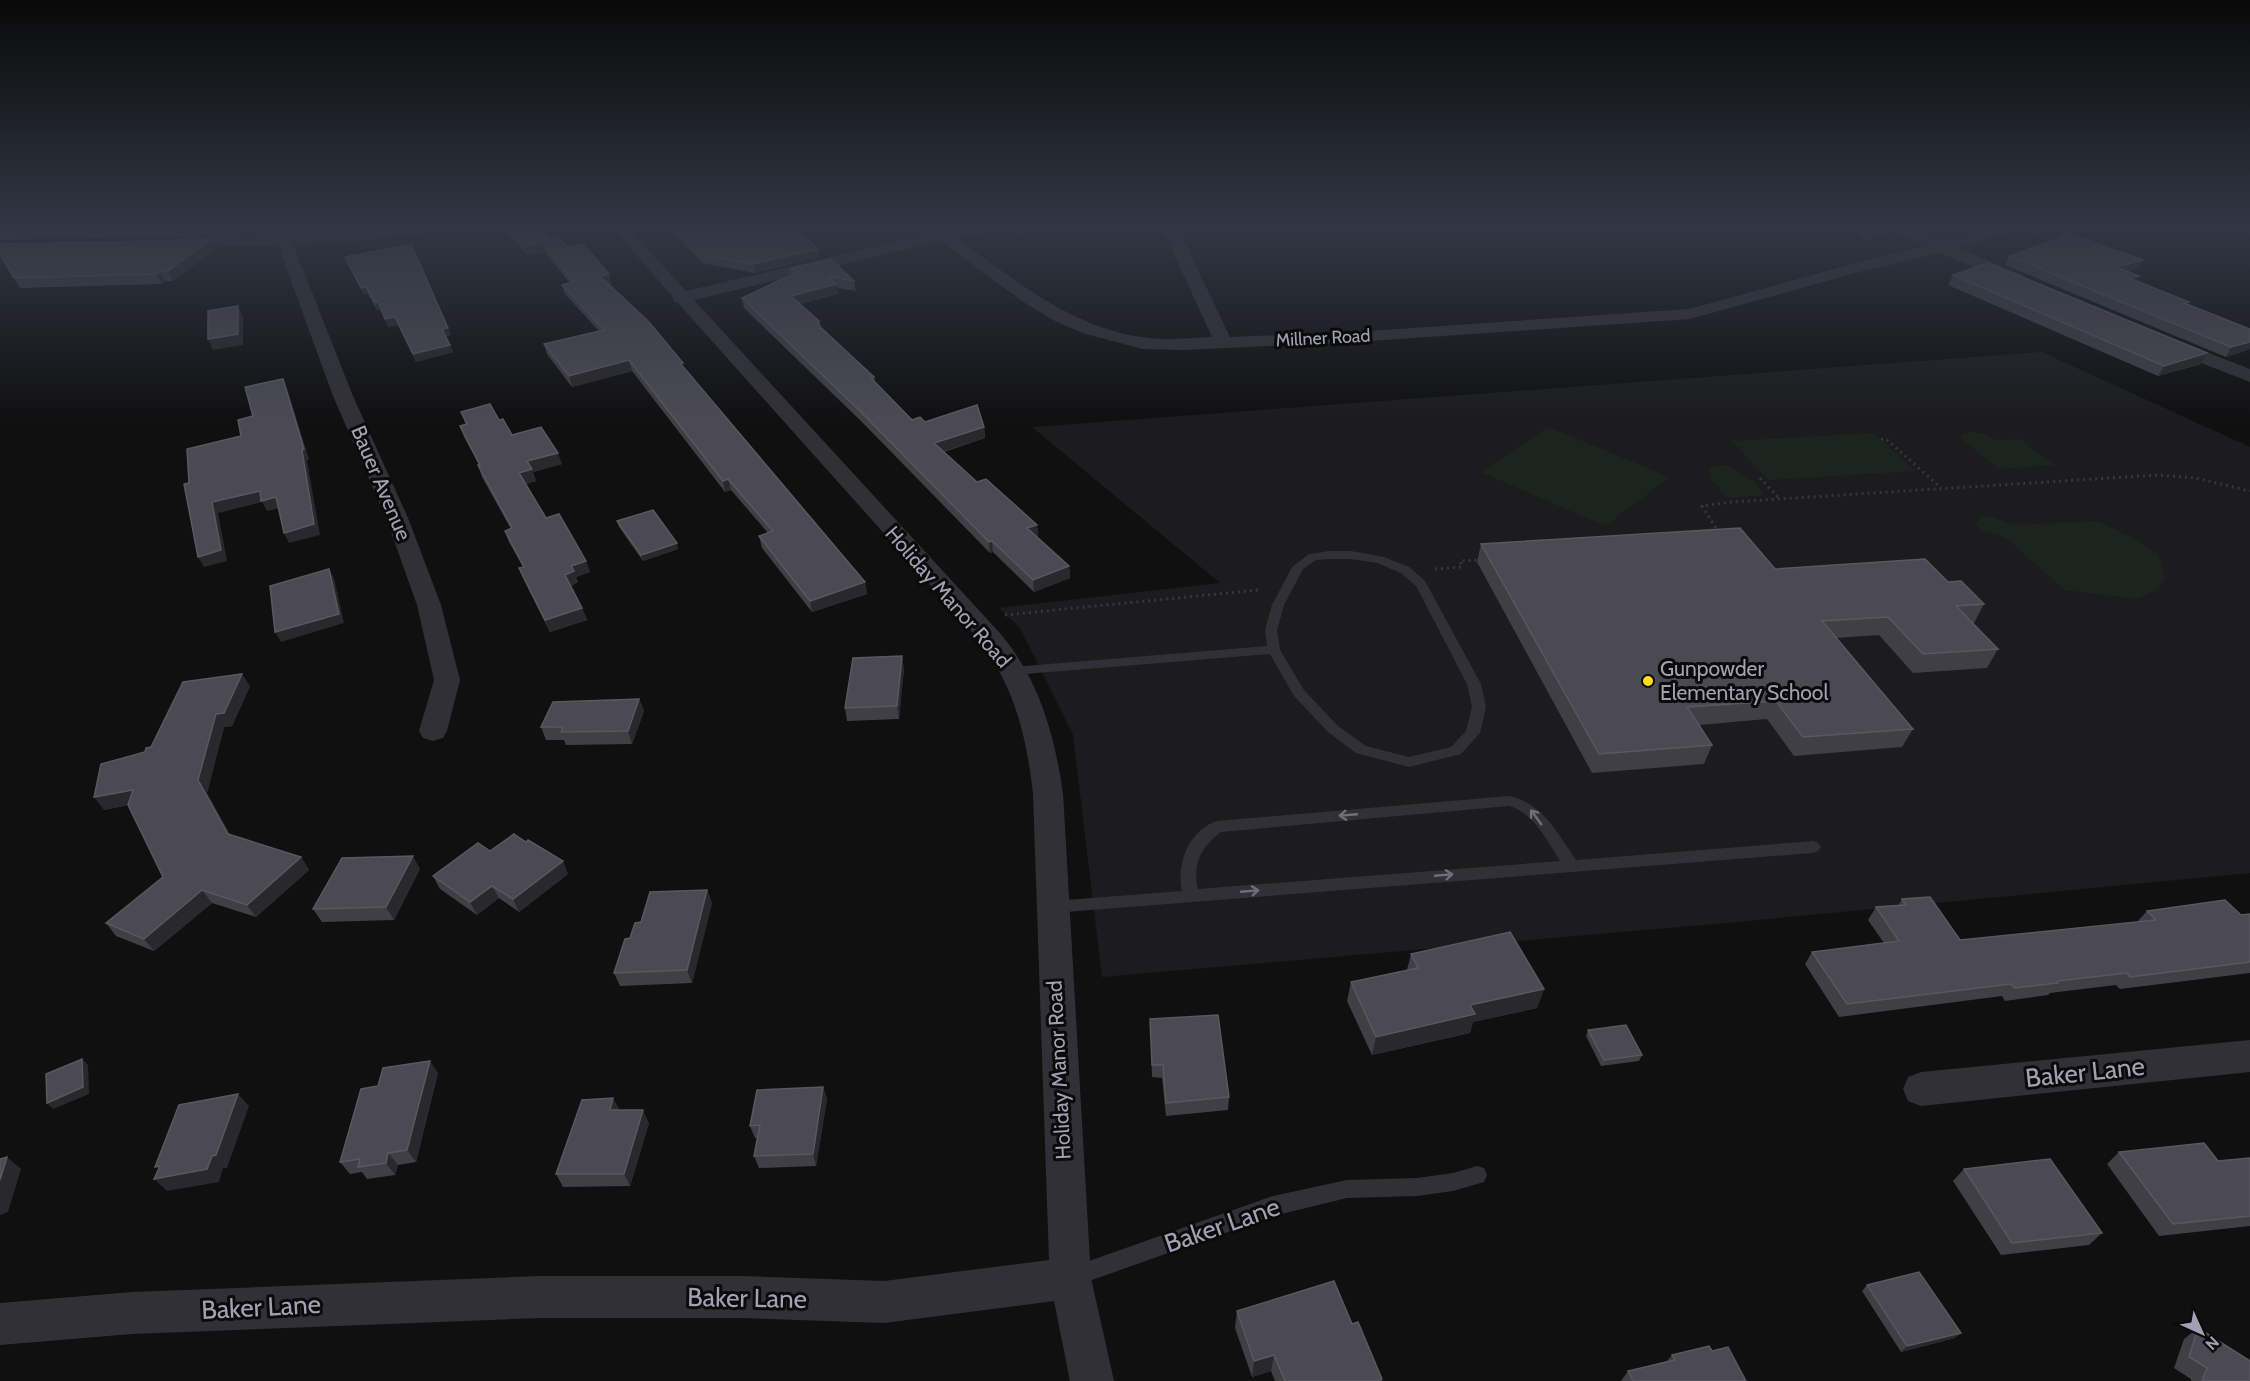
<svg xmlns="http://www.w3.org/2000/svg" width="2250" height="1381" font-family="Cabin,sans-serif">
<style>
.built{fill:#1c1c1e}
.green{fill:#1c241e}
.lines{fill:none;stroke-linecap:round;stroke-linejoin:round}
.path{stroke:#36373d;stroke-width:3;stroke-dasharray:2 4;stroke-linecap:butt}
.service{fill:#313036;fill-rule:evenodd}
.minor{fill:#313036;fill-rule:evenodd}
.wall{fill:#403f46}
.shaded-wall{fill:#29282c}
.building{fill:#4b4a52;stroke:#585861;stroke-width:1.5}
.oneway{stroke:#6e6f7b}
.poi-dot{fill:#fdde1c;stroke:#0b0b0c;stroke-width:2}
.labels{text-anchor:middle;stroke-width:6;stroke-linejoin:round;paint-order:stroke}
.far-street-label{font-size:18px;fill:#a0a2b3;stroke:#0b0b0c}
.street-label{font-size:21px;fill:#a0a2b3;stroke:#0b0b0c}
.poi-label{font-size:21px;fill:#a0a2b3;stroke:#0b0b0c;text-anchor:start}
.near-street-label{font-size:26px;fill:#a0a2b3;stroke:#0b0b0c}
</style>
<rect width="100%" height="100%" fill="#101011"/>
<!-- built -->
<path class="built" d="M2042 352 2250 447V873L1737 922 1102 977 1073 735 1020 628 999 608 1220 583 1032 427Z"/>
<!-- green -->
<path class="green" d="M1548 427 1670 477 1605 526 1481 472Z
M1970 432 1985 434 1996 440 2020 439 2055 465 1998 469 1962 439 1961 435Z
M1874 433 1916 471 1768 480 1731 441Z
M1727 465 1753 480 1765 495 1728 498 1712 481 1708 467Z
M1981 517H1994L2012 525 2097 521 2132 537 2158 555 2165 577 2157 590 2137 599 2064 590 2006 538 1983 531 1976 524Z"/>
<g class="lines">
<!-- path -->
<path class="path" d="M1881 439H1886L1941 488
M1760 478 1779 498
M1719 533 1702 506 1731 502 2158 475 2195 478 2250 491
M1435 569 1462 567 1460 561 1482 560
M1005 615 1258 590"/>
<!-- service -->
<path class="service" d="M1329 551H1351L1384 557 1409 567 1425 581 1481 684 1486 707 1480 733 1461 754 1409 767 1356 753 1328 732 1294 696 1270 654 1013 675 1006 671 1013 667 1267 646 1265 630 1272 605 1292 567 1309 554ZM1329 559H1351L1377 563 1401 573 1416 586 1467 684 1472 707 1466 731 1451 747 1409 757 1366 746 1338 726 1304 690 1280 650 1277 630 1284 605 1303 569 1316 560Z
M1509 796C1543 803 1557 833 1576 860L1813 841 1818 843 1821 847 1818 851 1813 853 1053 913 1047 911 1045 907 1047 903 1053 901 1182 891C1176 864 1189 830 1217 821ZM1509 806C1533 812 1548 842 1560 861L1198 889C1192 864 1201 847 1221 832Z
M1477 1166 1484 1168 1487 1175 1484 1182 1453 1191 1417 1196 1347 1198 1273 1216 1075 1286 1068 1283 1065 1276 1068 1269 1075 1266 1273 1196 1347 1180 1417 1178 1453 1173Z"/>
<!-- minor -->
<path class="minor" d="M395 226H433C420 239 317 244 293 244L353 396 408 518 441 605 460 680 447 731 443 738 433 741 423 738 419 731 434 680 417 605 386 518 333 396 278 245 173 248 165 243 173 238 300 235Z
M611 226H627L686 291 964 226H993L991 229 956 238C1013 278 1070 327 1142 337 1165 341 1189 338 1212 337L1161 226H1177L1230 337 1355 332 1689 309 1856 263 1925 246 1884 226H1905L1943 242 1968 236 1992 226H2014L1979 243 1958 248 2022 275 2024 279 2016 284 2010 283 1940 253 1866 270 1690 319 1355 342 1183 350 1142 349 1083 333 1055 321 1025 303 940 241 694 300 998 631C1039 678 1054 733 1063 793L1091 1278 1114 1381H1070L1054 1301 884 1323 741 1318H539L132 1334 0 1345V1303L132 1292 539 1276H741L884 1281 1049 1260 1033 793C1026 733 1013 680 973 633L678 303 674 302 672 296Z
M2170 338 2250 369V382L2163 348 2161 344 2163 340Z
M2250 1040V1072L1921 1106 1908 1101 1903 1089 1908 1077 1921 1072Z"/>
</g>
<!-- wall -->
<path class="wall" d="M0 226H245L234 235 0 240Z
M505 226H542L551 240 568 247 612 284 609 285 684 369 865 582 867 594 812 612 762 548 759 536 768 533 731 490 725 492 632 371 572 387 547 354 544 344 599 331 565 294 562 285 570 283 548 256 546 252 528 255 507 233Z
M666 226H793L820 257 755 273 702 263Z
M1859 226H1890L1887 236 1860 241Z
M214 250 173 281H165L162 284 20 288 0 254Z
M2009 256 2143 260 2138 268 2127 271 2136 281 2188 304 2250 329V349L2226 357 2005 265Z
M345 257 451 335 446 336 453 352 416 362 398 325 388 327 381 309 377 310 368 294 364 295Z
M789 269 854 281 856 291 837 288 838 294 800 304 819 321 821 327 874 377 875 382 912 420 984 427 985 438 944 452 977 482 1037 525 1038 536 1037 537 1069 566 1070 578 1034 592 993 552 990 553 862 422 744 308 742 298 790 276Z
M1953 275 2201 364 2158 376 1948 285Z
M461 412 499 420 512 435 562 464 533 472 536 481 526 484 546 518 586 561 590 572 576 577 578 582 571 586 582 608 587 620 550 632 524 580 519 568 523 567 509 542 505 531 511 529 482 477 478 465H479L464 437 460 426 466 425Z
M617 521 678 549 643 561 619 527Z
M1481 544 1775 569 1948 582 1984 604 1974 623H1972L1998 649 1987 668 1913 673 1879 635 1836 638 1913 729 1902 747 1794 756 1767 719 1699 725 1712 745 1704 764 1592 773 1477 562Z
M904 668 899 719 847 721 845 708Z
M250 686 232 726 224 727 207 793 230 835 301 857 309 870 256 917 212 903 154 951 116 936 106 923 163 877 128 805 104 810 145 752Z
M639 699 644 711 632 744 566 745 564 740H546L541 727Z
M490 851 568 874 519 912 499 898 477 915 440 889 433 876Z
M420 869 394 920 322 922 313 909Z
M707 890 712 903 692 983 620 986 614 973 630 938Z
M1902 899 1960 940 2137 922 2147 911 2241 915 2250 914V973L2120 989 2116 985 2050 993 2048 995 2005 1001 2002 996 1839 1017 1805 964 1812 952 1884 943 1868 920 1876 907 1898 906Z
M1411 954 1544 989 1537 1008 1473 1022 1470 1033 1372 1055 1347 1001 1351 982 1407 970Z
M1150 1019 1229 1097 1228 1110 1166 1116 1162 1078 1152 1077Z
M1588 1030 1642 1055 1639 1061 1601 1066 1586 1036Z
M438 1073 416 1162 398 1165 395 1175 367 1179 362 1172 350 1174 340 1162Z
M823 1087 827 1099 816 1166 759 1168 754 1156 757 1138H755L750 1126Z
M620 1110 649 1123 630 1186 563 1187 556 1174Z
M2119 1152 2218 1161 2250 1158V1226L2159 1236 2107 1164Z
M1964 1169 2102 1233 2089 1245 2001 1255 1953 1181Z
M1867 1285 1955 1338 1901 1352 1862 1291Z
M1237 1311 1352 1324 1382 1379V1381H1275L1271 1371 1252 1377 1235 1328Z
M2198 1328 2250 1381H2191V1379L2174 1368 2184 1339Z
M1712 1351 1746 1381H1621L1628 1371 1667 1361 1672 1355Z"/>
<!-- shaded-wall -->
<path class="shaded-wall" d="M234 226H245L234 235 231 229Z
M312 226H349L348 228 314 231Z
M1890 227 1887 236 1860 241 1863 232Z
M210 240 214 250 173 281 168 271Z
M550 241 545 246 546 252 528 255 525 246Z
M818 249 820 257 755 273 753 264Z
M2143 260 2138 268 2111 276 2116 267Z
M160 271 165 281 162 284 156 274Z
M609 274 612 284 603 286 600 276Z
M2139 276 2134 285 2129 278Z
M837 284 838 294 792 306 791 296Z
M366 287 368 294 364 295 361 288Z
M375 302H378L381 309 377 310Z
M238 306 243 317V345L213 350 208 339Z
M395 317 398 325 388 327 385 319Z
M448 328 451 335 445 336 442 329Z
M2250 342V349L2226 357 2231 347Z
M450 345 453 352 416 362 413 354Z
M2207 353 2201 364 2158 376 2164 366Z
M629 360 632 371 572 387 569 376Z
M283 379 287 388 309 459 307 460 320 535 289 543 284 533Z
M984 427 985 438 935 454 934 443Z
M558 453 562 464 533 472 536 481 524 484 519 473 527 461Z
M728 479 731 490 725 492 723 481Z
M260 491 276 497 281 508 267 511 262 502 218 513 227 561 204 567 198 557 212 502Z
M1037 525 1038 536 1028 540 1027 528Z
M992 541 993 552 990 553 989 542Z
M677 543 678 549 643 561 641 555Z
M586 561 590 572 576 577 578 582 569 587 565 575 571 566Z
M1069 566 1070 578 1034 592 1033 580Z
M329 569 334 578 344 623 281 642 275 632Z
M865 582 867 594 812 612 810 601Z
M582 608 587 620 550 632 545 620Z
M902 656 904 668 899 719 897 706Z
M242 674 250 686 232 726 224 727 207 793 237 847 228 834 198 780 216 714Z
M639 699 644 711 632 744 628 731Z
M133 790 142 802 104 810 94 797Z
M413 856 420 869 394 920 386 907Z
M301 857 309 870 256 917 247 905Z
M563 861 568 874 519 912 513 899Z
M492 886 499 898 477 915 470 902Z
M202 890 212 903 154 951 144 939Z
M707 890 712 903 692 983 687 970Z
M1544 989 1537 1008 1473 1022 1470 1033 1372 1055 1376 1037 1470 1005Z
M82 1059 88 1065 89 1094 53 1109 47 1103Z
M430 1061 438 1073 416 1162 407 1150Z
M823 1087 827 1099 816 1166 813 1154Z
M238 1094 249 1106 227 1168H223L219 1182 167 1191 154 1179 212 1156Z
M613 1098 620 1110H610Z
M643 1110 649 1123 630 1186 624 1174Z
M388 1153 398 1165 395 1175 386 1163Z
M7 1157 21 1169 8 1212 0 1215V1180Z
M1961 1333 1955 1338 1901 1352 1907 1346Z
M1274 1355 1271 1371 1252 1377 1254 1361Z"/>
<!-- building -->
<path class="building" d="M0 226H234L231 229 0 234Z
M506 226H542L551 240 556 236 568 247 583 244 609 274 600 276 649 322 683 363H680L865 582 810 601 759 536 773 531 728 479 723 481 629 360 569 376 544 344 604 330 562 285 574 282 545 246 550 241 525 246Z
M672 226H793L818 249 753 264 700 255Z
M1863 226H1890V227L1863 232Z
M2067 233 2143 260 2116 267 2139 276 2129 278 2189 302 2184 303 2250 329V342L2231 347 2009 256 2061 238Z
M210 240 168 271H160L156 274 14 278 0 254V244Z
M411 244 448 328 442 329 450 345 413 354 395 317 385 319 378 302H375L366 287 361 288 345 257Z
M831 259 854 281 827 276 837 284 791 296 819 321 818 325 874 377 871 378 912 420 920 417 925 422 977 405 984 427 934 443 977 482 986 479 1037 525 1027 528 1069 566 1033 580 992 541 989 542 860 411 742 298 800 271 789 269Z
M1988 263 2207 353 2164 366 1953 275Z
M238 306V334L208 339V311Z
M283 379 304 449 302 450 314 524 284 533 276 497 261 501 260 491 212 502 221 550 198 557 184 484 189 483 187 449 241 436 238 420 253 416 245 387Z
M490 404 499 420 503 419 512 435 541 427 558 453 527 461 532 469 519 473 546 518 559 514 586 561 571 566 574 571 565 575 582 608 545 620 519 568 524 567 505 531 512 528 478 465H480L460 426 467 424 461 412Z
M653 510 677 543 641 555 617 521Z
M1740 528 1775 569 1925 559 1948 582 1961 581 1984 604 1956 606 1998 649 1923 654 1888 617 1822 621 1913 729 1803 737 1776 701 1687 707 1712 745 1599 754 1481 544Z
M329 569 339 614 275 632 270 586Z
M902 656 897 706 845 708 853 658Z
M242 674 224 713 216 714 198 780 228 834 301 857 247 905 202 890 144 939 106 923 163 877 128 805 133 790 94 797 101 764 145 752 146 748 151 747 183 682Z
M639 699 628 731 561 732 563 727H541L553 702Z
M514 834 526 842 528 840 563 861 513 899 492 886 470 902 433 876 478 843 490 851Z
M413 856 386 907 313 909 342 858Z
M707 890 687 970 614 973 625 939 630 938 635 923 641 922 650 892Z
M1930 897 1960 940 2156 920 2147 911 2225 900 2241 915 2250 914V962L2130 977 2127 973 2057 981 2058 983 2015 988 2011 984 1847 1004 1812 952 1899 941 1876 907 1906 905 1902 899Z
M1510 932 1544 989 1470 1005 1475 1014 1376 1037 1351 982 1418 968 1411 954Z
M1218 1015 1229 1097 1166 1103 1163 1065H1152L1150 1019Z
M1626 1025 1642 1055 1604 1060 1588 1030Z
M82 1059 83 1087 47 1103 46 1074Z
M430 1061 407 1150 388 1153 386 1163 358 1167 360 1159 340 1162 361 1089 378 1086 383 1068Z
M823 1087 813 1154 754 1156 760 1125 750 1126 757 1090Z
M238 1094 216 1155 212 1156 207 1169 154 1179 160 1166 155 1167 179 1105Z
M613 1098 610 1110H643L624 1174H556L582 1100Z
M2204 1143 2218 1161 2250 1158V1216L2173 1224 2119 1152Z
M7 1157 0 1180V1159Z
M2050 1159 2102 1233 2012 1243 1964 1169Z
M1919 1272 1961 1333 1907 1346 1867 1285Z
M1334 1281 1352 1324 1358 1322 1382 1379 1377 1381H1285L1274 1355 1254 1361 1237 1311Z
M2198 1328 2250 1361V1381H2202L2207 1368 2189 1357Z
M1709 1346 1712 1351 1728 1347 1746 1381H1633L1628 1371 1675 1360 1672 1355Z"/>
<!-- one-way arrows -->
<defs><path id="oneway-shaft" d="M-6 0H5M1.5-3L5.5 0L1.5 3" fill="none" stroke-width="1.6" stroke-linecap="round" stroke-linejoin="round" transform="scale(1.5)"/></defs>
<g class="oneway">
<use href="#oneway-shaft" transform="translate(1348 815) rotate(175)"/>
<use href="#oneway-shaft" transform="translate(1536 817) rotate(-126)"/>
<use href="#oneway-shaft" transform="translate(1444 875) rotate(-5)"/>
<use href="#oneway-shaft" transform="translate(1250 891) rotate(-5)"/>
</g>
<!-- sky -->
<linearGradient id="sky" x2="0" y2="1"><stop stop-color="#090909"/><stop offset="0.54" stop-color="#313743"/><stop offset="1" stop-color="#313743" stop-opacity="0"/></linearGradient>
<rect width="2250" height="420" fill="url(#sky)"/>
<!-- markers -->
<circle class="poi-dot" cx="1648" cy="681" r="6"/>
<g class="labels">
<!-- far-street labels -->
<g class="far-street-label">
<text transform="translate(1323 338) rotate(-3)" y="6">Millner Road</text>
</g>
<!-- street labels -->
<g class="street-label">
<text transform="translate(381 483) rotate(67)" y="7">Bauer Avenue</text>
<text transform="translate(948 597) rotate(49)" y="7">Holiday Manor Road</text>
<text transform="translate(1059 1070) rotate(-93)" y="7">Holiday Manor Road</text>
</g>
<!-- poi labels -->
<g class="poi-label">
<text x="1660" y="676">Gunpowder<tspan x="1660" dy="24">Elementary School</tspan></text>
</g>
<!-- near-street labels -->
<g class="near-street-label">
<text transform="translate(2085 1072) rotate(-6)" y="9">Baker Lane</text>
<text transform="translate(1222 1225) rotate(-19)" y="9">Baker Lane</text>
<text transform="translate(747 1298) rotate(1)" y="9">Baker Lane</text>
<text transform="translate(261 1307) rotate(-3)" y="9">Baker Lane</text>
</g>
</g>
<!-- north arrow -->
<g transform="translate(2202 1333) rotate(135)" stroke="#0b0b0c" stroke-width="4.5" paint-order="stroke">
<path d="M0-4.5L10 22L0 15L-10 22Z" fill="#a0a2b3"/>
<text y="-9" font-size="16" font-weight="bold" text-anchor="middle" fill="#a0a2b3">N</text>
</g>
</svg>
